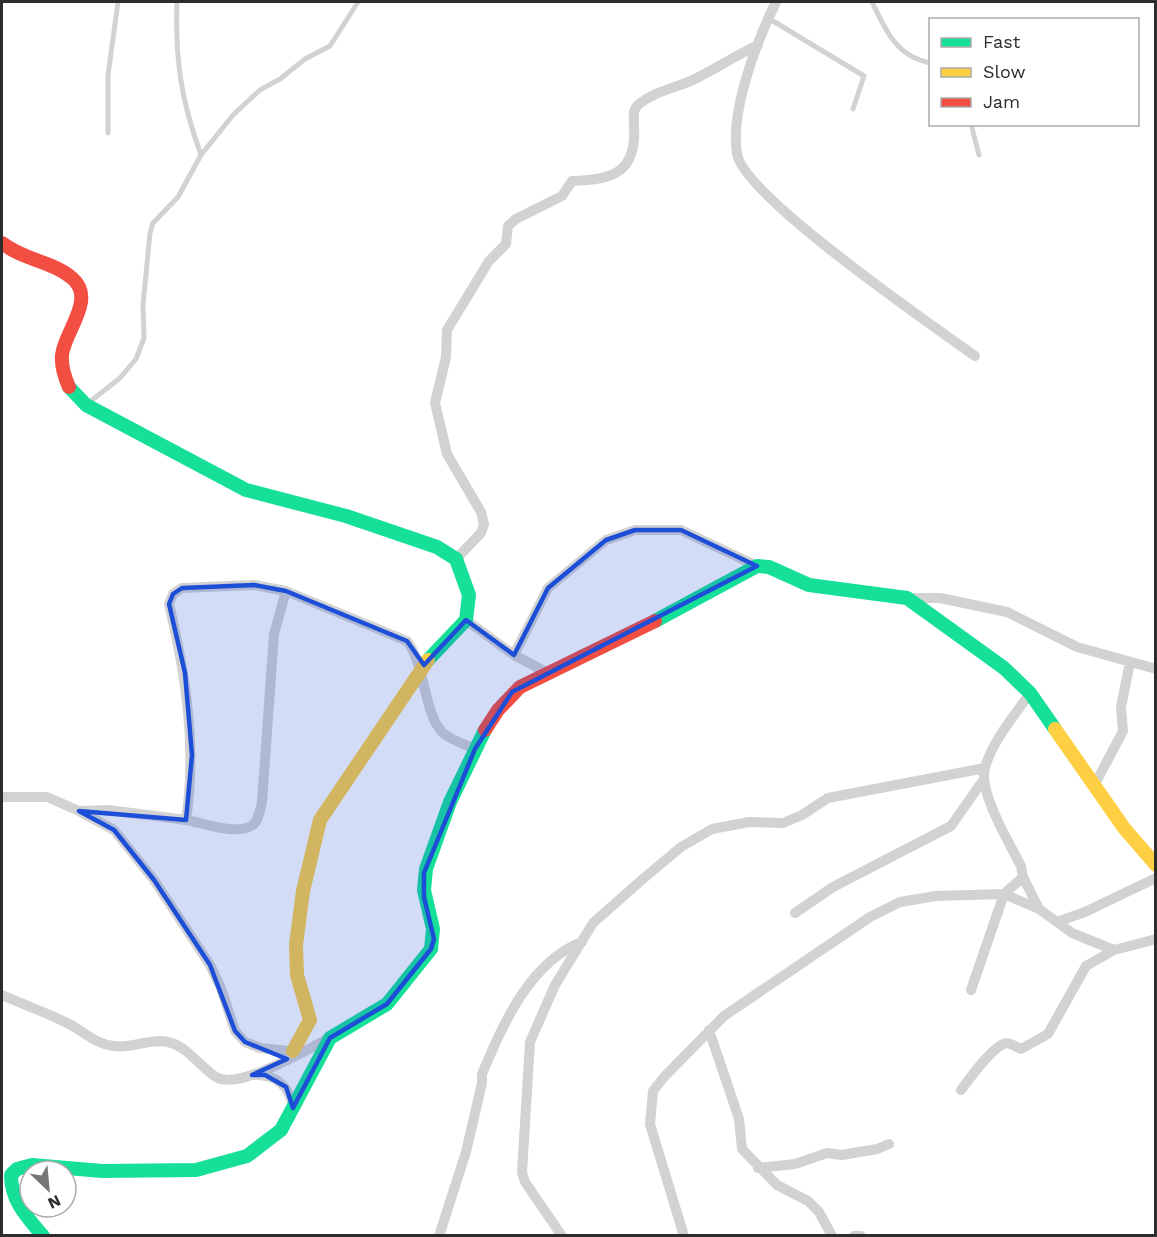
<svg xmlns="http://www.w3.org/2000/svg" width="1157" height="1237" font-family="'Work Sans',sans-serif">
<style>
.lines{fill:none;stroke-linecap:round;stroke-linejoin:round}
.lane{stroke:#d2d2d2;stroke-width:5}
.street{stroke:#d2d2d2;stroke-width:10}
.fast{stroke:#16e098;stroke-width:14}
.slow{stroke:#ffcf43;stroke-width:14}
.jam{stroke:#f24e42;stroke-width:14}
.marked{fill:#1d4ed8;fill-opacity:0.2;stroke:#1d4ed8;stroke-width:4.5;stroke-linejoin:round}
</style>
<rect width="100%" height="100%" fill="#fff"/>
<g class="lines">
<!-- lane -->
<path class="lane" d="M177 2C175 60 181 100 201 155
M872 2C886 31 896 56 930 63
M768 18 864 76 853 109
M971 124 979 155
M108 133V75L118 2
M87 404 120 378 136 359 144 338 143 305 150 233 153 223 178 197 201 155 233 115 260 90 280 79 305 59 330 46 358 2"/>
<!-- street -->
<path class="street" d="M776 2C757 41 730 110 737 154 744 196 933 326 975 356
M456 559 481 533 484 524 481 512 447 454 435 403 446 357 447 330 489 261 506 244 508 226 516 219 562 196 572 181C614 180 637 172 634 125 634 116 632 110 639 104 656 90 678 88 697 78 718 67 737 55 758 45
M908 598H940L1007 612 1077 647 1156 669
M466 620 514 655 548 673
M514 655 548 588 606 540 635 530H681L757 566
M1095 784 1123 731 1121 707 1130 662
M2 797H47L79 811 114 830 154 880 210 965 221 988 235 1031 245 1042 260 1048 298 1052
M79 811 108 810 186 820C197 747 186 676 169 604L173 594 182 588 254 585 286 591 407 641C425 665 424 713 442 732 450 740 465 744 475 749
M186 820C203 823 237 836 253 825 259 820 260 809 262 802L274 634 286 591
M1023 877 1039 909 1057 922 1085 912 1156 878
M795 913 833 887 951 826 984 779
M1057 922 1072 933 1114 950 1156 939
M971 990 1004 894 1039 909
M2 995C24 1005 48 1013 69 1024 85 1032 95 1044 114 1046 131 1049 150 1038 168 1042 187 1046 200 1067 216 1077 238 1091 307 1049 330 1038
M709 1030 739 1119 742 1149 777 1185 808 1201 819 1212 832 1236
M256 1075C277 1075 290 1087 293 1108
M961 1090C971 1077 989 1051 1003 1044 1010 1041 1015 1047 1021 1049L1048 1034 1086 966 1114 950
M758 1168 795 1164 827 1153 842 1155 877 1149 889 1144
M439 1236 466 1152 482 1083V1074C502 1027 529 962 582 942
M562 1236 525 1182 522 1172 530 1042 555 985 593 923 644 878 681 847 712 829 749 822 783 823 802 815 828 798 985 768
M684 1236 650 1124 653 1091 664 1077 724 1016 870 917 900 902 936 896 1004 894 1023 877 1021 866C1010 844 978 792 985 768 992 741 1015 715 1030 693
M854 1236H861"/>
<!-- fast -->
<path class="fast" d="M69 387 86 405 246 490 346 516 437 547 456 559 469 595 466 620 428 660
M655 621 757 566 769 567 809 585 907 598 1004 668 1030 693 1055 729
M43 1236C27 1217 11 1201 11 1175L17 1169 32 1165 102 1171 196 1170 247 1156 281 1130 330 1038 387 1004 431 949 433 929 424 890 426 869 450 802 485 730"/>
<!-- slow -->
<path class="slow" d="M1055 729 1124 828 1156 865
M293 1051 310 1020 297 975 296 945 303 891 320 820 428 660"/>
<!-- jam -->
<path class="jam" d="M2 243C23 260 52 261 72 278 97 299 64 332 62 355 61 367 64 376 69 387
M485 730 498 710 520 687 655 621"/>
</g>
<!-- marked area -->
<path class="marked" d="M635 530H681L757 566 512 692 475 749 424 873V897L434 939 431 949 387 1004 330 1038 293 1108 286 1087 265 1075H252L287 1059 245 1042 235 1031 210 965 154 880 114 830 79 811 186 820 192 755 185 673 169 604 173 594 182 588 254 585 286 591 407 641 424 665 466 620 514 655 548 588 606 540Z"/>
<!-- border -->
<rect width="1157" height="1237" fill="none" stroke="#2d2d2d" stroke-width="6"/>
<!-- legend -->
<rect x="929" y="18" width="210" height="108" fill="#ffffff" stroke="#ababab" stroke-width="1.5"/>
<rect x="941" y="38" width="30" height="9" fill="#16e098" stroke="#ababab" stroke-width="1.5"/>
<text x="983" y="48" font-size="18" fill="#2d2d2d">Fast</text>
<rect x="941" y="68" width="30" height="9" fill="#ffcf43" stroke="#ababab" stroke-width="1.5"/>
<text x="983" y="78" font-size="18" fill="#2d2d2d">Slow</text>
<rect x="941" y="98" width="30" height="9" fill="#f24e42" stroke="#ababab" stroke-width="1.5"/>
<text x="983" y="108" font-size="18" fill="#2d2d2d">Jam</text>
<!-- north arrow -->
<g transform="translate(48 1189) rotate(154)"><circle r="28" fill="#ffffff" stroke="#ababab" stroke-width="1.5"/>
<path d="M0-4.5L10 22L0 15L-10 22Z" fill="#767676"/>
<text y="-9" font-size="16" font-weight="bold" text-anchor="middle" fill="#2d2d2d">N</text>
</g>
</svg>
